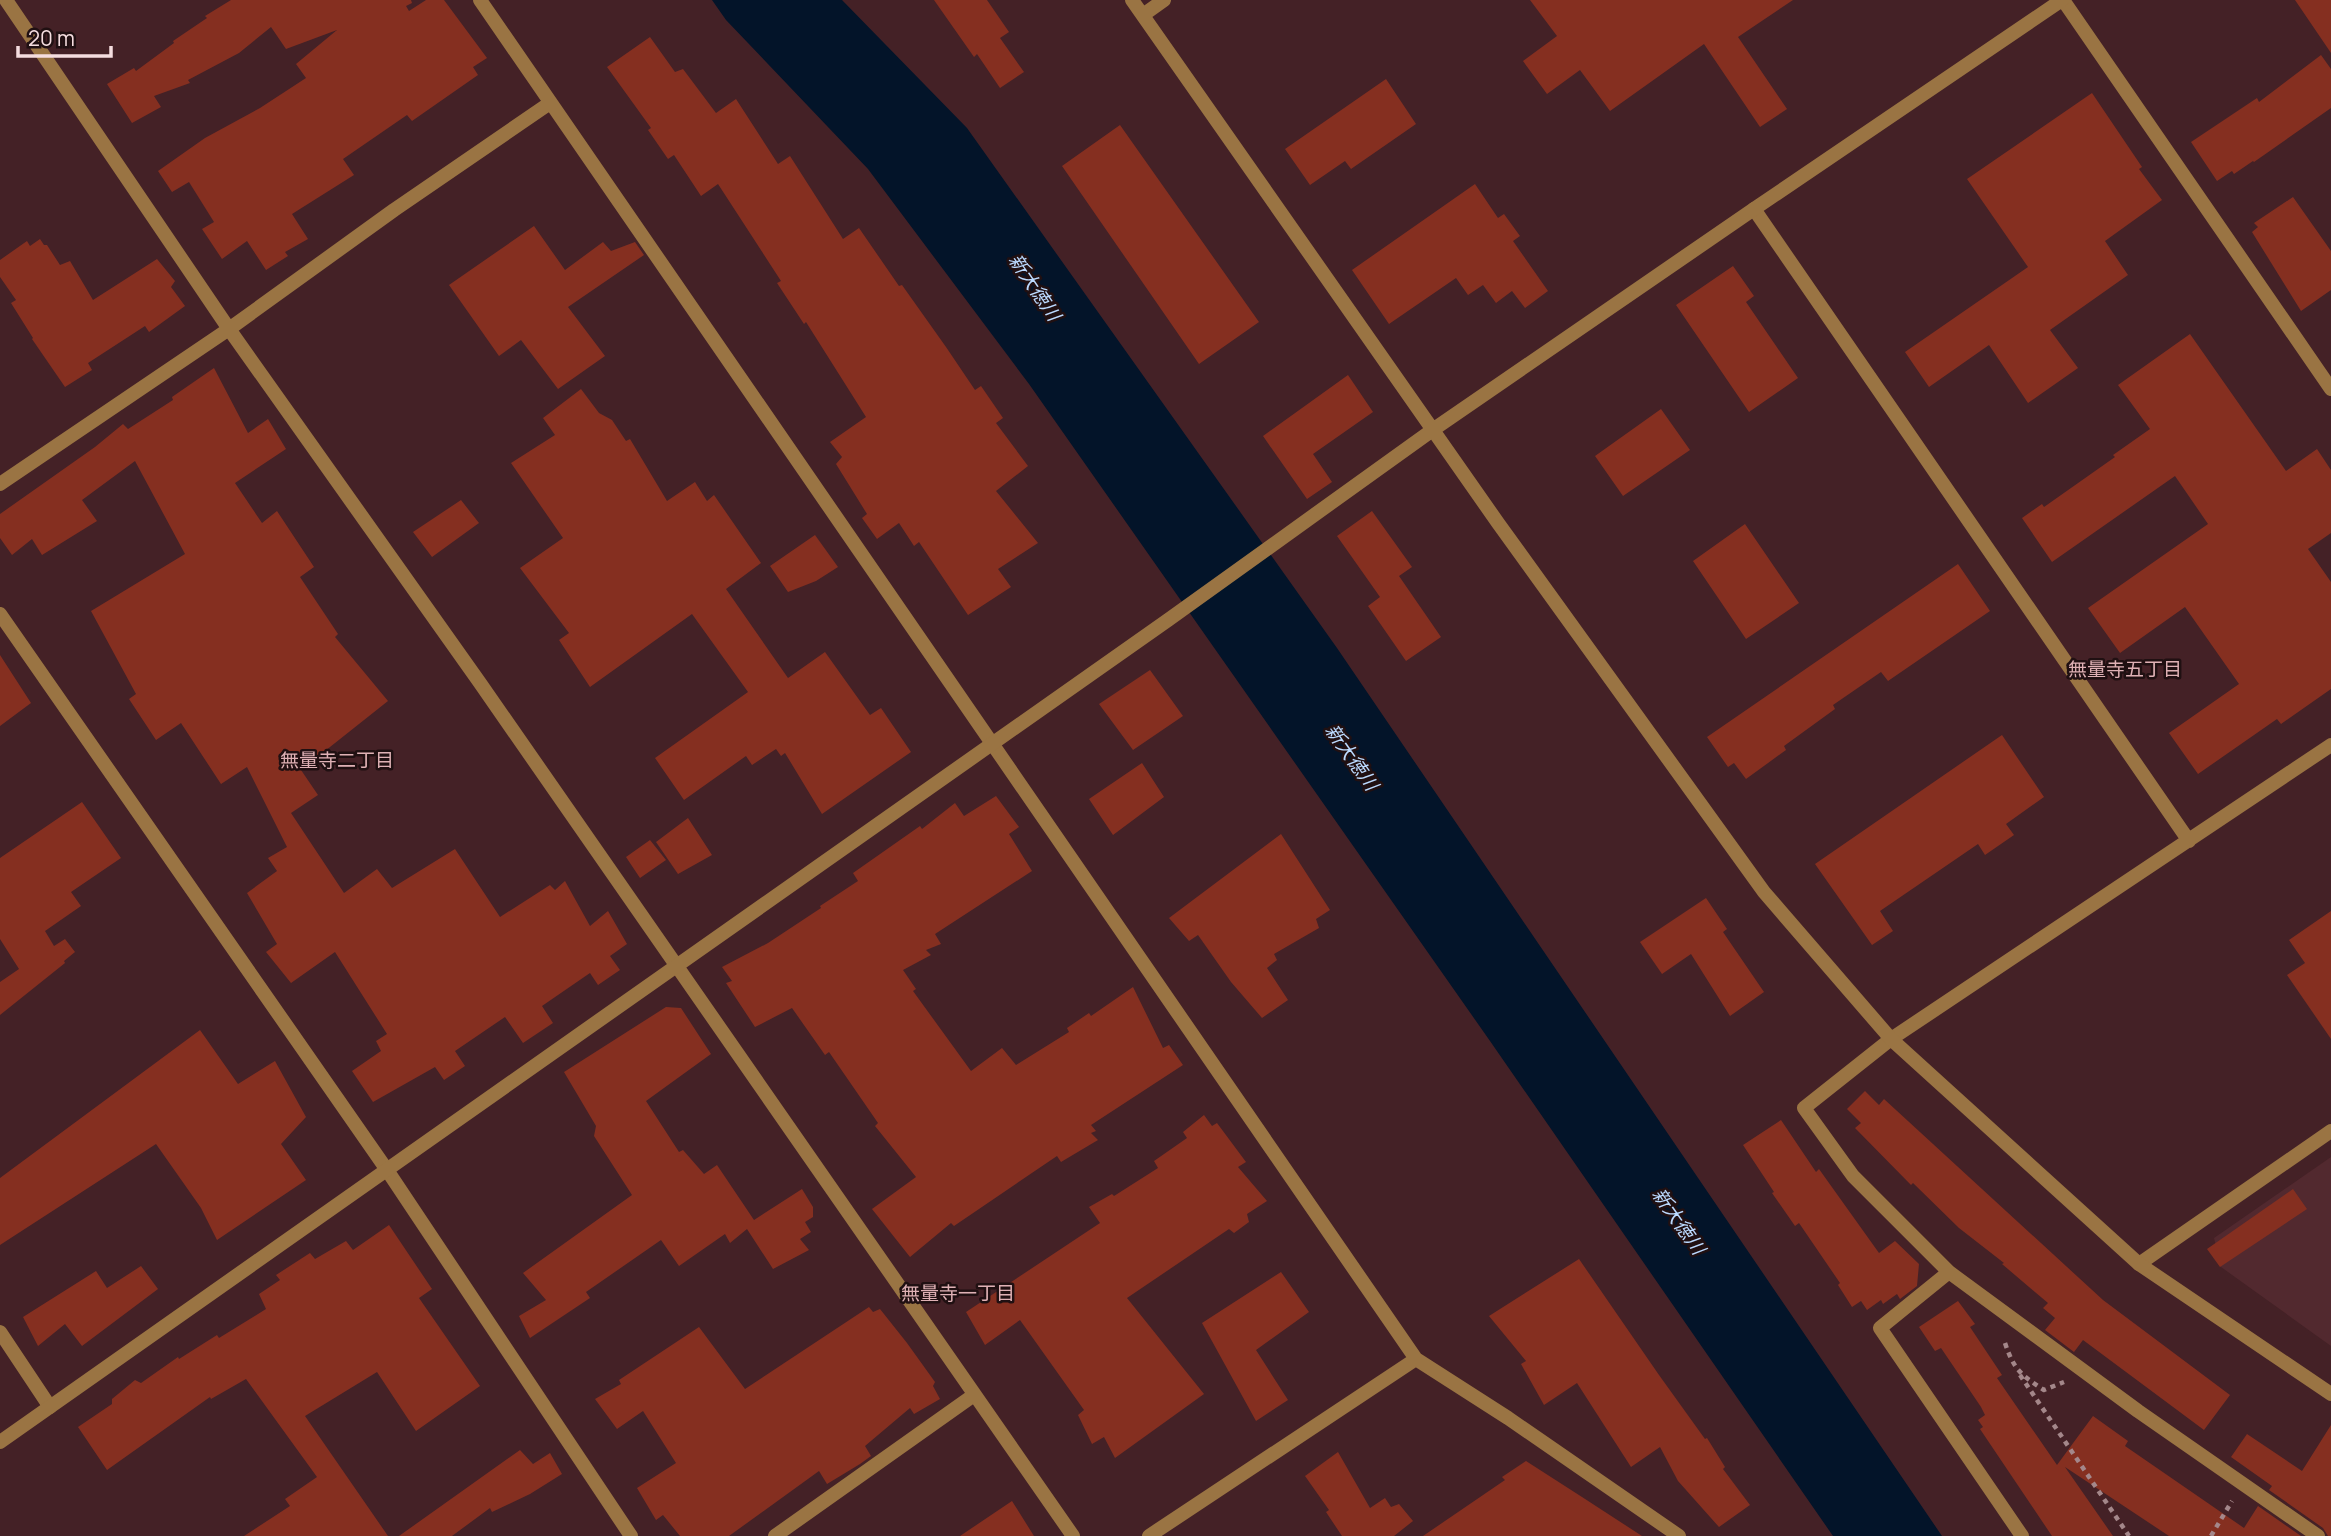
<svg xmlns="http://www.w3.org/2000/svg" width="2331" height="1536" font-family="Manrope,'Noto Sans JP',sans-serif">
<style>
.built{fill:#52292f}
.water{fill:#031429}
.building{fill:#852f20}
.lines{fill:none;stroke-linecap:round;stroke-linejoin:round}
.path{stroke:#a4878a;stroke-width:4.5;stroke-dasharray:5 5;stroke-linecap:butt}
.minor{stroke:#9a7443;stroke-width:14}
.tertiary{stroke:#9a7443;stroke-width:14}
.labels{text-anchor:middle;stroke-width:5;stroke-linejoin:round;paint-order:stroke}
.water-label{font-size:19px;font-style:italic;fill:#bbdaff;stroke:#201012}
.neighbourhood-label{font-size:19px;fill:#dfb1b5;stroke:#201012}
</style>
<rect width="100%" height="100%" fill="#442126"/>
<!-- built -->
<path class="built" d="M2331 1157V1346L2221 1267 2214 1238Z"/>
<!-- water -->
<path class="water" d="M712 0H842L967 128 1337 648 1942 1536H1833L1490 1041 1029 384 868 169 726 20Z"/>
<!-- building -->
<path class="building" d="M231 0H411L412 3 406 6 409 11 426 0H444L487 58 473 67 478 75 412 121 407 115 343 159 354 175 292 214 308 239 285 252 288 256 266 270 247 241 222 259 202 229 214 222 189 182 172 192 158 171 205 138 260 108 306 78 296 64 337 30 286 49 271 27 239 53 188 80 190 83 154 96 161 107 132 123 107 84 134 68 136 71 174 43 173 41 207 18 205 16Z
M934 0H987L1009 32 1000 38 1024 72 1000 88 977 54 974 57Z
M1530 0H1793L1738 37 1787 109 1760 127 1704 44 1610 111 1580 70 1547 94 1523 61 1557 36Z
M2295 0H2331V53Z
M650 37 675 72 683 69 716 113 736 99 778 164 790 156 843 239 859 228 899 286 902 285 946 347 975 390 981 386 1003 418 996 423 1028 466 996 491 1038 543 998 569 1011 587 968 615 919 542 914 546 899 523 877 539 862 518 867 514 836 464 842 457 830 442 866 417 806 322 804 324 777 283 781 281 718 184 701 196 674 155 668 159 648 130 651 128 607 67Z
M2321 55 2331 69V108L2254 162 2253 161 2234 174 2232 171 2217 181 2191 142 2257 98 2259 102Z
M1386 79 1416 124 1351 169 1345 161 1310 185 1285 149Z
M2092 93 2142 167 2139 169 2162 200 2105 241 2128 275 2050 330 2078 368 2028 403 1989 345 1929 387 1905 352 2028 267 1967 179Z
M1120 125 1259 322 1199 364 1062 166Z
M1475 184 1498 218 1504 214 1520 236 1513 241 1548 291 1525 308 1512 291 1496 303 1483 285 1468 295 1456 278 1389 324 1352 270Z
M2293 197 2331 251V290L2301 311 2252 232 2258 227 2254 223Z
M534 226 565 270 603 242 611 251 635 242 644 255 568 307 605 356 558 389 521 340 499 356 449 285Z
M40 239 44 245H47L60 265 70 261 93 300 157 259 175 281 171 287 185 306 149 332 145 326 88 363 92 370 65 387 32 339 33 338 11 303 16 300 0 277V260L27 241 30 246Z
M1733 266 1754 296 1746 302 1798 378 1749 412 1676 305Z
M2190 334 2286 471 2317 449 2331 470V533L2308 549 2331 582V689L2281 724 2277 719 2198 774 2169 733 2239 684 2185 607 2120 653 2088 608 2208 524 2175 476 2052 562 2022 518 2042 504 2044 507 2115 457 2113 455 2150 429 2118 385Z
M214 368 248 433 268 419 286 449 235 483 262 523 277 511 314 567 300 577 338 634 335 637 388 701 301 770 318 795 291 813 344 893 377 869 392 888 455 849 500 917 550 885 555 890 565 881 590 926 608 911 627 944 610 956 620 970 598 985 590 973 542 1006 553 1023 523 1043 505 1017 455 1051 465 1066 444 1080 435 1067 373 1102 352 1071 381 1051 376 1041 387 1034 335 952 291 983 266 952 277 944 247 893 277 871 268 858 287 847 247 767 221 784 181 723 156 740 129 699 136 694 91 611 185 554 135 461 82 500 97 521 42 555 32 539 12 555 0 538V514L95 447 123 424 128 429 173 400 172 397Z
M1348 375 1373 412 1313 454 1332 482 1307 499 1263 436Z
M581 389 599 413 612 420 626 441 630 439 667 501 695 482 707 501 714 495 761 563 726 589 788 678 825 652 870 715 881 708 911 752 822 814 785 753 781 756 776 749 752 765 746 756 684 800 655 758 748 692 692 614 590 687 559 640 569 633 520 568 563 538 511 463 555 435 543 418Z
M1661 409 1690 450 1623 496 1595 456Z
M461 500 479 523 432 557 413 532Z
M1372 511 1412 567 1399 576 1441 637 1406 661 1368 606 1380 597 1337 536Z
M1745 524 1799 603 1746 639 1693 561Z
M815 535 838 567 816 581 788 592 770 566Z
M1958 564 1990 611 1888 681 1881 672 1833 705 1835 709 1784 746 1786 750 1746 779 1734 763 1728 767 1707 737Z
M0 655 31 703 0 726Z
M1150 670 1183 716 1133 750 1099 704Z
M2002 735 2044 797 2006 824 2014 835 1985 855 1978 844 1880 911 1893 931 1872 945 1815 864Z
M1142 763 1164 797 1113 835 1089 799Z
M996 796 1019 827 1009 834 1032 871 935 934 941 944 926 950 931 955 903 970 916 989 913 991 971 1071 1002 1048 1016 1065 1069 1032 1067 1028 1089 1013 1091 1016 1133 987 1163 1048 1169 1045 1183 1065 1091 1125 1096 1131 1091 1133 1098 1140 1061 1162 1057 1156 954 1226 951 1223 910 1257 872 1209 916 1177 875 1126 878 1123 829 1052 825 1055 792 1008 755 1027 726 983 732 981 722 967 768 943 821 908 820 906 858 881 853 873 920 826 922 829 955 803 964 816Z
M82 802 121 858 71 892 81 906 45 931 54 946 65 939 75 952 64 961 65 963 0 1015V982L19 969 0 939V858Z
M688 818 712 855 678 874 656 842Z
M1281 834 1330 910 1316 919 1319 928 1274 954 1277 960 1267 968 1288 1000 1262 1018 1231 982 1198 935 1189 941 1169 918Z
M650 840 666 860 640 878 626 857Z
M1706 898 1727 929 1723 932 1764 992 1730 1016 1691 954 1662 974 1640 942Z
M2331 911V1039L2287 975 2305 963 2289 940Z
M666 1007 681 1008 711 1054 646 1101 679 1152 683 1150 704 1174 717 1165 754 1220 802 1189 813 1207V1217L805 1222 811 1232 800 1239 809 1250 773 1269 747 1229 730 1243 725 1234 679 1266 661 1240 586 1292 590 1298 530 1338 519 1316 546 1300 523 1273 632 1195 594 1136 596 1126 564 1072Z
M200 1030 238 1084 275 1061 306 1117 281 1144 306 1180 217 1240 201 1208 156 1144 0 1245V1178Z
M1865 1091 1879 1105 1884 1099 2103 1300 2230 1395 2204 1430 2083 1340 2074 1352 2045 1330 2055 1318 2043 1308 2048 1303 2002 1264 2004 1263 1959 1228 1913 1183 1911 1185 1855 1128 1861 1123 1847 1109Z
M1204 1115 1212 1126 1217 1123 1246 1162 1238 1167 1267 1201 1247 1214 1249 1222 1234 1233 1229 1229 1127 1298 1204 1394 1115 1458 1104 1437 1092 1444 1078 1415 1084 1410 1020 1320 985 1345 966 1312 1100 1223 1089 1207 1112 1194 1114 1196 1158 1168 1154 1161 1187 1138 1183 1132Z
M1781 1120 1816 1172 1819 1169 1879 1253 1895 1241 1919 1264 1917 1286 1900 1299 1897 1294 1883 1304 1881 1300 1867 1310 1861 1301 1852 1307 1838 1285 1840 1283 1799 1223 1795 1226 1772 1193 1774 1192 1743 1145Z
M2293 1189 2307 1209 2220 1267 2207 1249Z
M389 1225 432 1289 419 1298 480 1386 416 1431 377 1372 305 1416 388 1536H244L290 1506 285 1499 317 1477 246 1379 211 1399 210 1397 107 1470 78 1427 112 1404V1399L135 1380 141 1383 178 1357 179 1359 217 1335 219 1338 266 1309 259 1294 280 1280 276 1275 310 1253 315 1259 346 1241 353 1250Z
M1579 1259 1659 1375 1705 1439 1707 1438 1725 1467 1723 1469 1750 1505 1719 1527 1678 1481 1660 1447 1631 1467 1577 1383 1544 1405 1521 1364 1526 1361 1489 1316Z
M141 1266 158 1289 82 1346 65 1324 38 1346 23 1317 96 1271 107 1288Z
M1281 1272 1309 1312 1256 1350 1288 1400 1256 1421 1202 1323Z
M1958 1301 1975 1324 1970 1327 2002 1375 1997 1378 2057 1465 2093 1416 2128 1441 2125 1446 2244 1528 2258 1506 2301 1536H2169L2065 1467 2113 1536H2052L1980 1429 1983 1427 1978 1420 1985 1415 1981 1407 1941 1348 1935 1351 1919 1327Z
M869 1307 873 1312 880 1309 907 1343 935 1382 933 1386 940 1399 914 1414 910 1408 865 1446 871 1456 860 1464 827 1484 819 1471 729 1536H680L663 1515 656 1520 637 1488 676 1463 643 1411 617 1429 595 1399 621 1384 619 1380 699 1327 745 1389Z
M2331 1425V1536H2328L2323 1528 2269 1490 2272 1486 2231 1457 2247 1434 2302 1471Z
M520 1450 533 1464 550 1453 562 1474 530 1494 492 1512 490 1508 452 1536H399Z
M1338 1452 1370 1508 1385 1498 1391 1507 1399 1504 1413 1521 1394 1536H1342L1326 1512 1329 1510 1305 1476Z
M1526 1461 1582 1497 1642 1536H1423L1505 1480 1502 1477Z
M1012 1501 1034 1536H960Z"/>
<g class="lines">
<!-- path -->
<path class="path" d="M2005 1343C2014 1370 2021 1375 2044 1390L2064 1382
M2020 1375 2129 1536
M2211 1536 2232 1501"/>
<!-- minor -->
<path class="minor" d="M6 0 229 329 480 683 1073 1536
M480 0 1416 1359 1508 1418 1679 1536
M2063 0 2331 389
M1754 209 2189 841
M0 484 229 329 394 210 550 103
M0 614 387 1170 631 1536
M2139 1264 2331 1131
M1949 1272 1880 1328 2022 1536
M0 1332 50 1407
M775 1536 974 1395
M1149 1536 1416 1359
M2318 1536 2138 1411 1949 1272 1853 1176 1804 1108 1891 1039 2331 745"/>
<!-- tertiary -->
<path class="tertiary" d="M1132 0 1498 523 1764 892 1891 1039 2139 1264 2331 1394
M1143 15 1164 0
M0 1442 1168 620 1434 429 1754 209 2062 0"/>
</g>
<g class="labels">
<!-- water labels -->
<g class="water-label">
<text transform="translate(1035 287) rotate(56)" y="7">新大徳川</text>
<text transform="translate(1352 757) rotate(55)" y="7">新大徳川</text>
<text transform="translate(1679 1221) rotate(55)" y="7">新大徳川</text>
</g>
<!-- neighbourhood labels -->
<g class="neighbourhood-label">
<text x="2125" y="676">無量寺五丁目</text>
<text x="337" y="767">無量寺二丁目</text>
<text x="958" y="1300">無量寺一丁目</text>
</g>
</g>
<!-- scale -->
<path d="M18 46v10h93v-10" fill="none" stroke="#f5dddf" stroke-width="3.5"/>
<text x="28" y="46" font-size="21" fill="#f5dddf" stroke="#201012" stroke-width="5" paint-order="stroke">20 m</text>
</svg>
